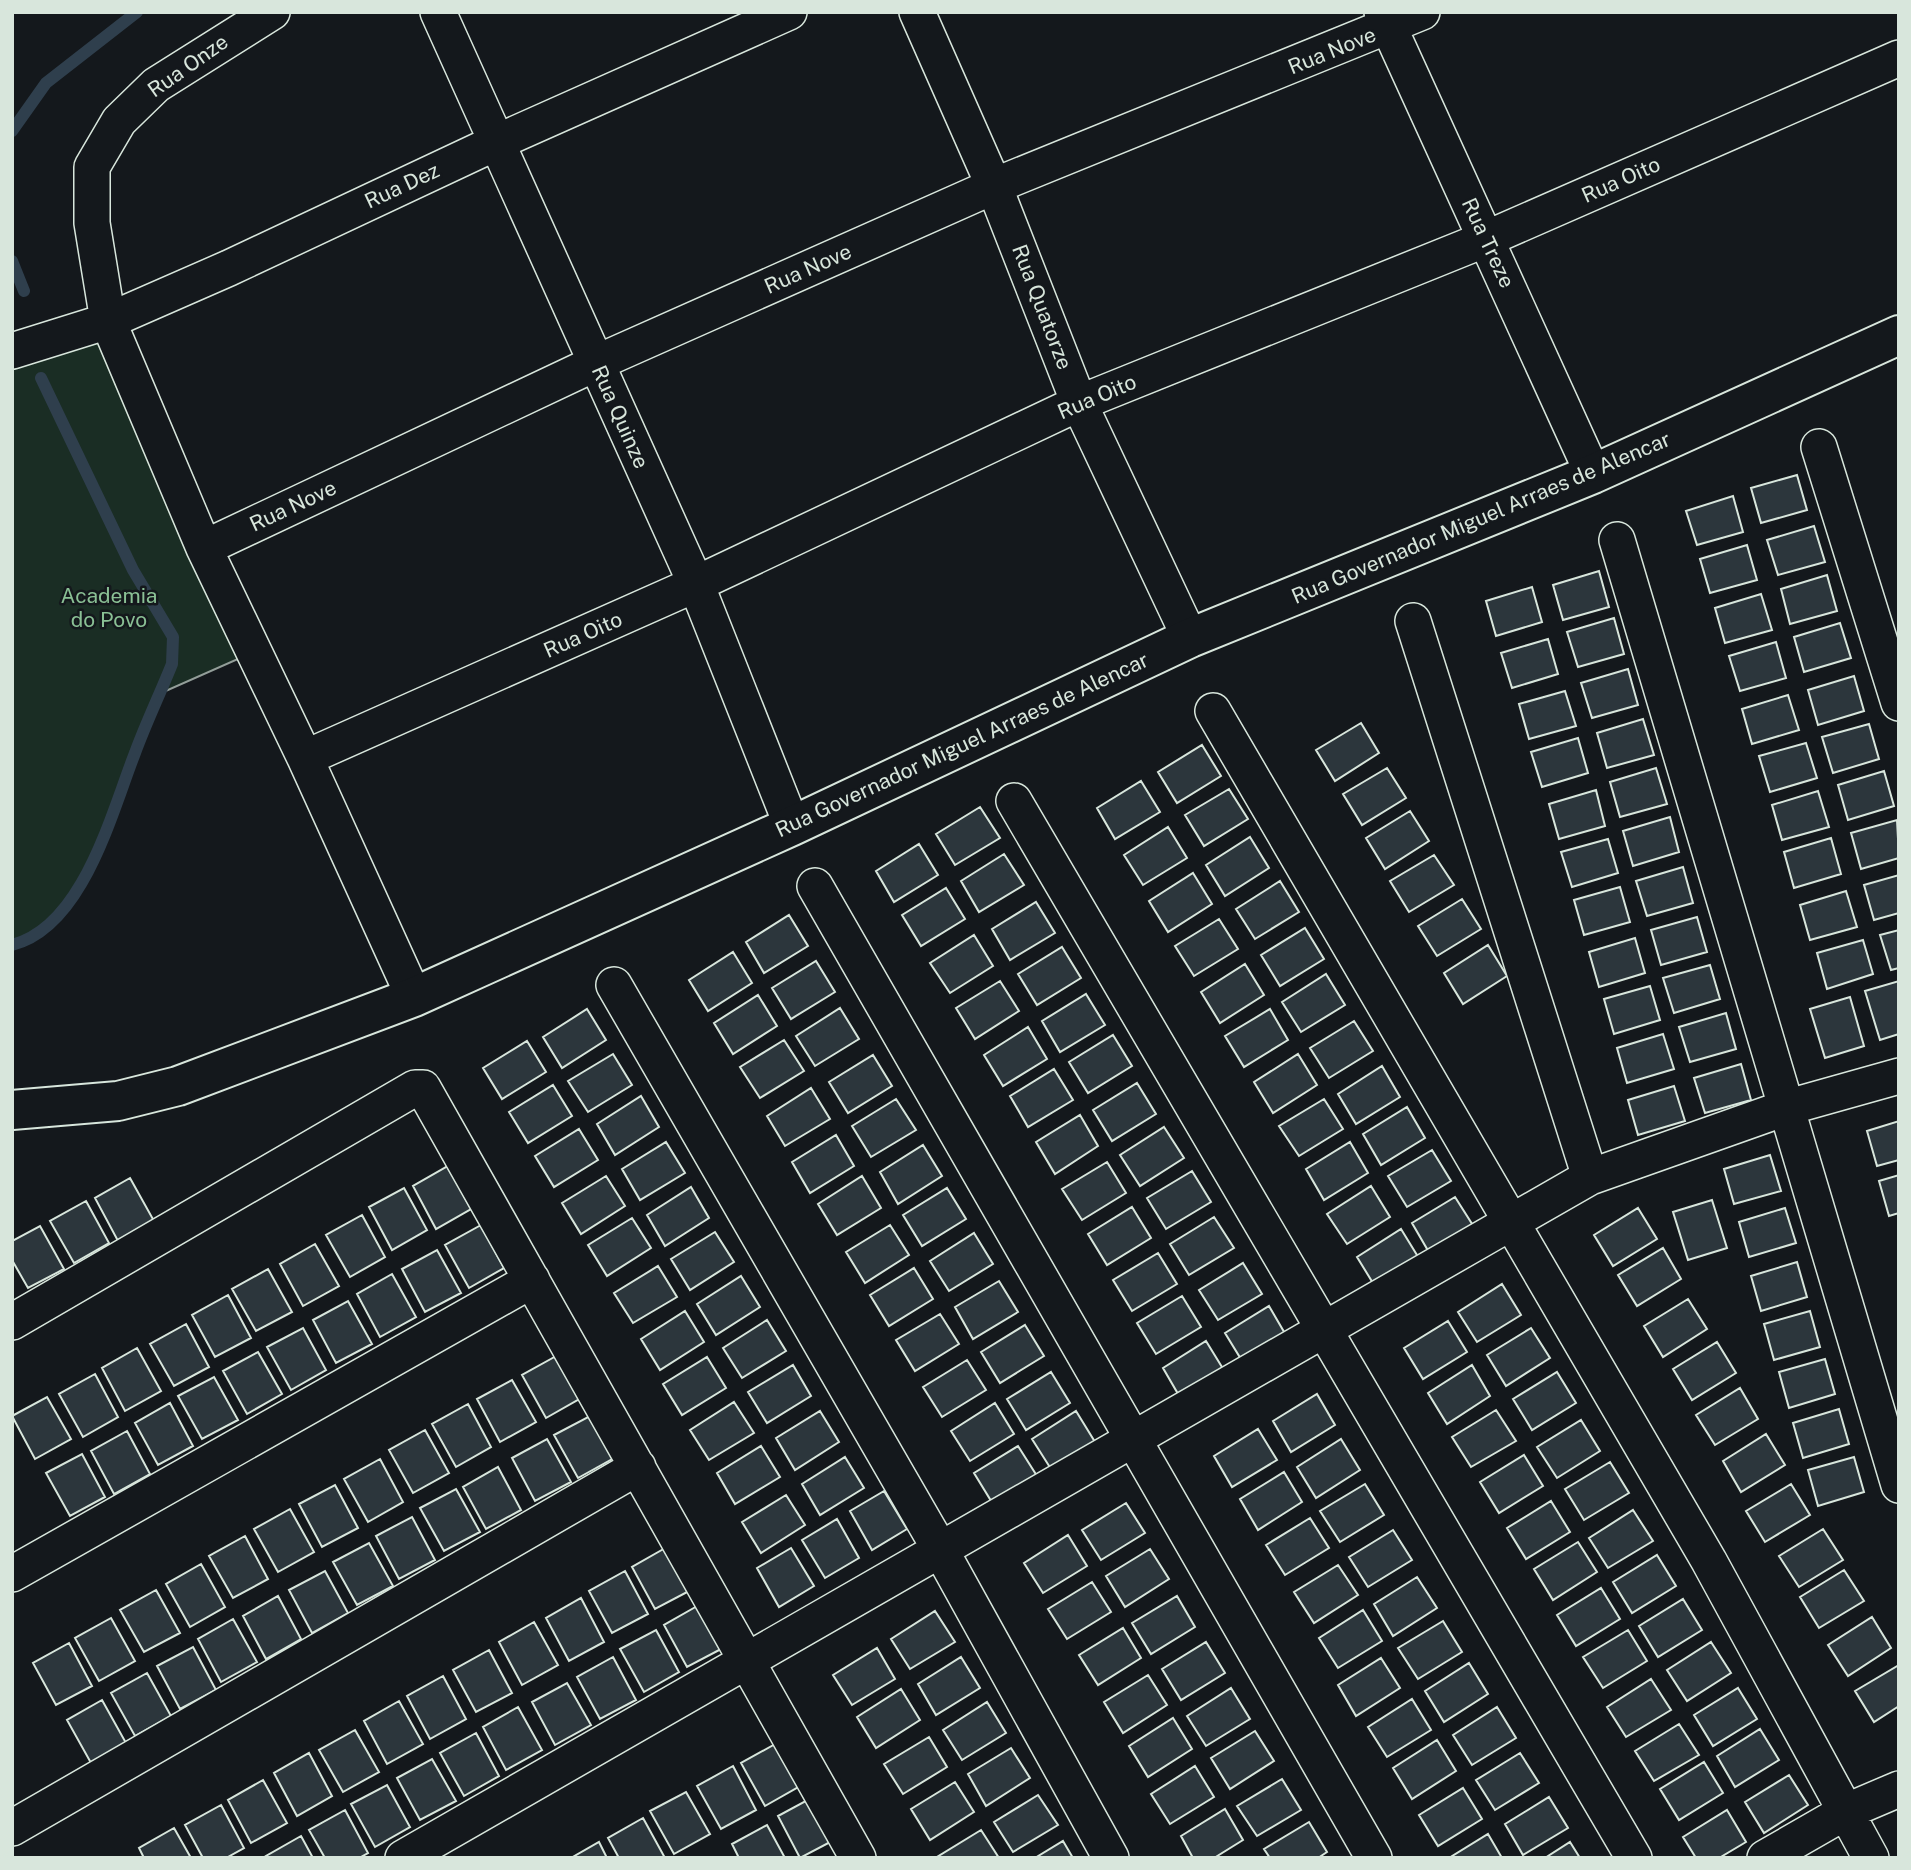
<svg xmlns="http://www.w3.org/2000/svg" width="1911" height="1870" font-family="'Public Sans',sans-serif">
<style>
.green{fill:#1a2d24;stroke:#939e99;stroke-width:2}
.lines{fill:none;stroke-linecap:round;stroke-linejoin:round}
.stream{stroke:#2f3f4d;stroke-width:12}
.building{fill:#2c363c;stroke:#d8e6dc;stroke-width:2}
.minor-casing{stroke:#d8e6dc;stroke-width:38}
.tertiary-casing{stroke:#d8e6dc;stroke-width:42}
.minor{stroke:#14181c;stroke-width:35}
.tertiary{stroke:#14181c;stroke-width:38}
.labels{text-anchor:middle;stroke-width:5;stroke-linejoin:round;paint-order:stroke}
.street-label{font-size:21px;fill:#d8e6dc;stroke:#14181c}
.park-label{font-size:21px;fill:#8ac095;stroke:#14181c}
</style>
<rect width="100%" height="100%" fill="#14181c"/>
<!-- green -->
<path class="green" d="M98 335 238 659 161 693C148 722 135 752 123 783 102 838 77 929 12 945V363Z"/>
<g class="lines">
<!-- stream -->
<path class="stream" d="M12 131 46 83 137 12
M12 261 24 291
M12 945C83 927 111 814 135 753 146 723 160 694 172 664L173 637 133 570 41 378"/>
</g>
<!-- building -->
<path class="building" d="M1797 475 1807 510 1761 523 1751 488Z
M1733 496 1743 532 1697 545 1686 511Z
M1814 526 1825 562 1778 575 1767 540Z
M1747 545 1757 580 1710 593 1700 559Z
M1599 571 1609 607 1563 620 1553 585Z
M1827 575 1837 611 1790 624 1781 589Z
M1532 587 1542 622 1496 636 1486 601Z
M1761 594 1772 630 1725 643 1715 608Z
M1614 618 1624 654 1578 667 1567 632Z
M1840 623 1851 658 1804 672 1794 637Z
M1548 639 1558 674 1512 688 1501 653Z
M1776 642 1786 678 1740 691 1729 656Z
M1628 669 1638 705 1592 718 1581 683Z
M1854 676 1864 711 1818 725 1808 690Z
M1565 691 1576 726 1529 739 1519 704Z
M1788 695 1799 730 1752 744 1742 709Z
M1643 719 1654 755 1607 768 1597 733Z
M1361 723 1379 753 1335 781 1316 750Z
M1869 724 1879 759 1833 773 1822 737Z
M1578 738 1588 773 1542 787 1531 752Z
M1806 743 1817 778 1770 792 1759 756Z
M1202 745 1221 776 1177 803 1158 772Z
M1387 768 1406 798 1362 825 1343 794Z
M1656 768 1667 804 1620 817 1610 782Z
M1884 771 1894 806 1848 820 1838 785Z
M1141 781 1160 812 1115 839 1097 808Z
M1229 789 1248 819 1204 846 1185 815Z
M1596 790 1605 826 1559 839 1549 804Z
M1818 791 1829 827 1782 840 1772 805Z
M980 807 1000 838 955 865 936 834Z
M1410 811 1429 841 1385 869 1366 838Z
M1670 817 1679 852 1633 866 1623 831Z
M1897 820 1899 858 1861 869 1851 833Z
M1168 827 1187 858 1143 885 1124 855Z
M1250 837 1269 868 1225 896 1206 865Z
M1831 838 1841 874 1794 888 1784 852Z
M1608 839 1618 873 1572 887 1561 852Z
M919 844 938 875 894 902 876 871Z
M1004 854 1024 885 979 912 961 881Z
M1434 855 1454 885 1409 912 1390 881Z
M1683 867 1693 903 1647 916 1636 881Z
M1193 873 1212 904 1168 932 1149 901Z
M1899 875V913L1874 920 1864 885Z
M1280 881 1299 912 1255 939 1236 909Z
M1620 887 1630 922 1584 935 1574 900Z
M946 888 965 919 921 946 902 915Z
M1846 891 1857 927 1810 940 1800 905Z
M1462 899 1481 929 1437 956 1418 926Z
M1036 902 1055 933 1010 960 992 929Z
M789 915 808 946 764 973 746 942Z
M1697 917 1707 952 1661 965 1651 930Z
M1219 919 1238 949 1194 976 1175 946Z
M1305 928 1324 959 1280 986 1261 955Z
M1899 930V968L1891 970 1880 935Z
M974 935 993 966 950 993 930 963Z
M1635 938 1645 973 1599 987 1589 952Z
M1863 940 1873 974 1827 989 1817 953Z
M1488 945 1507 976 1463 1004 1444 973Z
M1062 947 1081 978 1037 1005 1018 974Z
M733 952 752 983 708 1011 689 980Z
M816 961 835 992 791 1019 772 988Z
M1245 964 1264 995 1220 1023 1201 992Z
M1710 965 1720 999 1674 1013 1663 978Z
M1326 974 1345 1005 1301 1032 1282 1002Z
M1000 981 1019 1011 975 1039 956 1008Z
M1899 981V1034L1880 1040 1865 991Z
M1650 986 1660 1020 1614 1034 1604 999Z
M1086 994 1105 1025 1060 1052 1042 1021Z
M758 995 777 1026 733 1054 714 1023Z
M1850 997 1864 1046 1825 1058 1810 1009Z
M840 1008 859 1039 815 1066 796 1036Z
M587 1009 606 1040 562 1068 543 1037Z
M1270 1009 1288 1040 1244 1067 1225 1036Z
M1726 1013 1736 1049 1690 1062 1679 1027Z
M1354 1021 1373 1051 1329 1078 1310 1048Z
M1028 1027 1047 1059 1003 1086 984 1055Z
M1663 1034 1674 1069 1627 1083 1617 1048Z
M1113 1035 1132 1066 1088 1093 1069 1062Z
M784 1040 804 1071 760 1098 740 1067Z
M527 1041 546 1072 502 1099 483 1068Z
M613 1054 632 1085 588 1112 568 1081Z
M1298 1054 1317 1085 1273 1113 1254 1082Z
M873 1055 892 1086 848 1113 829 1082Z
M1741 1064 1751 1100 1705 1113 1694 1078Z
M1382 1066 1400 1097 1356 1124 1338 1094Z
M1054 1069 1073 1100 1028 1127 1010 1096Z
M1137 1083 1156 1114 1112 1141 1093 1110Z
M553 1085 572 1116 528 1143 509 1112Z
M1674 1086 1685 1121 1638 1135 1628 1100Z
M811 1088 830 1119 785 1146 767 1116Z
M641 1096 659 1127 615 1155 597 1124Z
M896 1099 916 1130 871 1157 852 1126Z
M1324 1099 1343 1129 1299 1156 1279 1126Z
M1407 1107 1425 1138 1381 1165 1363 1134Z
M1080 1115 1098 1146 1055 1174 1036 1142Z
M1899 1121V1160L1877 1166 1867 1131Z
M1164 1127 1184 1158 1140 1186 1120 1155Z
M579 1129 598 1160 554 1187 535 1156Z
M836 1135 854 1166 810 1193 792 1162Z
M666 1142 685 1173 640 1200 622 1169Z
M1350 1142 1368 1173 1324 1200 1306 1169Z
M923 1145 942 1176 898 1204 880 1172Z
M1432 1150 1451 1181 1407 1207 1388 1176Z
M1770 1155 1781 1191 1734 1204 1724 1169Z
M1107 1162 1126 1193 1082 1220 1062 1189Z
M448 1166 471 1209 436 1229 413 1186Z
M1192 1171 1211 1202 1166 1229 1147 1198Z
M1899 1175V1213L1889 1216 1879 1181Z
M606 1176 625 1206 581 1234 562 1203Z
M862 1176 881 1208 837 1235 818 1204Z
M130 1178 154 1221 118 1241 95 1198Z
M1371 1186 1390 1217 1347 1244 1327 1214Z
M691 1187 709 1218 665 1246 647 1215Z
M404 1188 427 1230 392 1250 369 1207Z
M947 1188 966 1219 922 1246 903 1215Z
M1455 1197 1474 1227 1430 1254 1412 1223Z
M1712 1200 1727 1248 1688 1260 1673 1212Z
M86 1201 109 1243 74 1263 50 1221Z
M1132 1207 1151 1238 1107 1265 1088 1234Z
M1638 1208 1657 1239 1613 1266 1594 1235Z
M1785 1208 1796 1243 1749 1257 1739 1222Z
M362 1215 385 1257 350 1277 326 1235Z
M1214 1217 1234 1248 1189 1275 1170 1244Z
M632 1218 651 1248 607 1276 588 1245Z
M481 1225 504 1268 469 1288 445 1245Z
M890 1225 909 1255 865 1283 846 1252Z
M40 1226 64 1269 28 1288 12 1260V1241Z
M1401 1229 1420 1260 1376 1288 1357 1257Z
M715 1232 734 1262 690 1290 671 1259Z
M974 1233 993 1264 949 1291 930 1261Z
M315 1244 339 1286 303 1306 280 1264Z
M1663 1248 1681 1279 1637 1306 1618 1275Z
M437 1250 461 1293 425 1312 402 1269Z
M1158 1253 1177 1284 1132 1311 1113 1280Z
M1797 1262 1807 1297 1761 1311 1751 1276Z
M1243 1263 1262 1294 1218 1320 1199 1290Z
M658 1266 677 1297 633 1323 614 1293Z
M914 1268 933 1299 889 1326 870 1295Z
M268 1269 292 1312 256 1331 232 1289Z
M392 1274 416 1317 380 1337 357 1294Z
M741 1276 760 1307 716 1335 697 1304Z
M999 1281 1018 1312 973 1339 955 1307Z
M1502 1284 1521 1315 1477 1342 1458 1312Z
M228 1295 251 1338 215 1357 192 1315Z
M1182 1296 1201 1327 1156 1354 1137 1323Z
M1688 1299 1707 1329 1663 1357 1644 1326Z
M348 1301 372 1344 336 1363 313 1320Z
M1269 1306 1287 1337 1244 1364 1225 1333Z
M685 1311 704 1342 660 1370 641 1339Z
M1810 1311 1820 1347 1774 1360 1764 1324Z
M940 1314 959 1344 915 1371 896 1340Z
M767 1320 786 1351 742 1378 723 1348Z
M1448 1321 1467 1352 1423 1379 1404 1348Z
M186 1324 209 1367 174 1386 150 1344Z
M1025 1325 1044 1356 1000 1383 981 1352Z
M303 1328 326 1370 291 1390 267 1347Z
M1531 1328 1550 1358 1506 1386 1487 1355Z
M1206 1341 1225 1372 1181 1399 1163 1368Z
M1717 1342 1736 1373 1692 1400 1673 1369Z
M137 1348 161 1391 125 1411 102 1368Z
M258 1352 282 1394 247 1414 223 1371Z
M558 1355 581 1398 546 1418 522 1375Z
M707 1357 726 1388 682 1415 663 1384Z
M1825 1359 1835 1394 1789 1408 1779 1372Z
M967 1360 986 1390 942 1417 923 1387Z
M793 1365 811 1396 767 1423 748 1392Z
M1472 1365 1490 1396 1447 1424 1428 1393Z
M1051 1372 1070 1403 1026 1430 1007 1399Z
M1557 1372 1576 1403 1532 1430 1513 1399Z
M95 1374 118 1417 83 1437 59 1394Z
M214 1377 238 1420 202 1439 178 1396Z
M512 1380 536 1422 500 1442 477 1399Z
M1740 1388 1758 1419 1715 1445 1696 1415Z
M1317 1394 1335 1425 1291 1452 1273 1421Z
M47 1397 71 1439 35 1459 12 1416Z
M734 1402 754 1433 709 1460 690 1430Z
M170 1403 193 1446 158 1465 135 1423Z
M995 1403 1014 1434 970 1461 951 1431Z
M468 1404 491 1447 456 1467 432 1424Z
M1839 1409 1849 1444 1803 1458 1793 1423Z
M1496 1410 1516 1441 1471 1467 1452 1437Z
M820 1411 839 1442 795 1470 776 1438Z
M1076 1411 1095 1442 1051 1469 1032 1439Z
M590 1416 614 1458 578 1478 554 1435Z
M1581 1420 1600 1451 1557 1478 1537 1447Z
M1258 1429 1277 1460 1232 1487 1214 1456Z
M425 1430 449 1473 413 1493 389 1450Z
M127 1431 150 1474 114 1494 91 1451Z
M1766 1434 1785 1465 1741 1492 1723 1461Z
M547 1439 571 1482 535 1501 512 1458Z
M1341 1439 1360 1470 1316 1498 1297 1467Z
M761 1446 780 1477 735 1504 717 1473Z
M1018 1446 1037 1476 993 1504 974 1473Z
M82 1454 105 1497 70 1516 46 1473Z
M1524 1455 1543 1486 1499 1513 1480 1482Z
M845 1457 864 1488 820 1515 802 1484Z
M1854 1457 1864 1492 1818 1506 1808 1470Z
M380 1459 403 1502 368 1522 344 1479Z
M1610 1462 1629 1493 1584 1520 1565 1489Z
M498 1467 521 1510 486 1529 463 1487Z
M1284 1472 1302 1502 1258 1530 1240 1499Z
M1365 1484 1384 1515 1340 1542 1320 1511Z
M1791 1484 1810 1515 1765 1542 1746 1511Z
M335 1485 358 1528 322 1547 299 1504Z
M456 1489 480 1532 444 1551 420 1508Z
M884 1491 907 1529 872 1550 850 1511Z
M786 1495 805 1525 761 1553 742 1522Z
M1551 1501 1570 1532 1526 1559 1507 1528Z
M1126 1503 1145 1533 1101 1560 1082 1530Z
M290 1509 314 1552 278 1572 254 1529Z
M1633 1510 1653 1541 1608 1568 1589 1538Z
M412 1517 435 1560 399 1579 376 1536Z
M1310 1518 1329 1548 1285 1575 1266 1545Z
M837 1519 859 1558 825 1578 802 1540Z
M1823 1529 1843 1560 1799 1587 1779 1556Z
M1393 1530 1412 1560 1368 1587 1349 1557Z
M1068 1535 1087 1566 1043 1593 1024 1563Z
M245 1536 268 1579 233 1598 209 1556Z
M1578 1542 1597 1572 1553 1600 1534 1569Z
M369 1543 393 1586 357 1605 333 1562Z
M667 1547 691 1590 655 1609 632 1567Z
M791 1548 814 1586 779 1607 757 1568Z
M1150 1549 1169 1579 1125 1607 1106 1576Z
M1657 1555 1676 1586 1632 1613 1613 1582Z
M201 1564 225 1607 190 1627 166 1584Z
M1338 1565 1358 1595 1314 1623 1294 1592Z
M1844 1570 1864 1601 1819 1628 1800 1597Z
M325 1571 348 1613 312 1633 289 1590Z
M625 1571 648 1614 612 1633 589 1591Z
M1417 1577 1437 1608 1393 1636 1374 1604Z
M1092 1582 1111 1612 1067 1639 1048 1609Z
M1601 1588 1620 1619 1576 1646 1557 1615Z
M156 1590 180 1633 144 1652 120 1610Z
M278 1596 301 1639 266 1659 243 1616Z
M1177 1596 1195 1627 1151 1654 1132 1623Z
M581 1598 604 1642 569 1661 546 1618Z
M1683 1599 1702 1630 1658 1657 1639 1626Z
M699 1605 723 1648 687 1667 664 1625Z
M1363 1610 1382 1641 1338 1668 1319 1638Z
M935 1611 955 1642 910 1669 891 1639Z
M1872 1617 1891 1648 1848 1676 1828 1645Z
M111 1618 135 1661 99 1681 75 1638Z
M233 1619 257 1662 221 1682 198 1639Z
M1443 1621 1462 1652 1418 1679 1398 1648Z
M534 1622 558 1665 522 1685 499 1642Z
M1123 1628 1141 1658 1098 1685 1079 1655Z
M656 1630 679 1672 644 1692 620 1649Z
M1628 1630 1647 1661 1603 1688 1583 1657Z
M1206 1642 1225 1673 1181 1700 1162 1669Z
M1711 1642 1731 1673 1687 1701 1667 1670Z
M69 1643 92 1686 56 1705 33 1663Z
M193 1647 216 1690 180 1709 157 1666Z
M877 1648 895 1679 852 1705 833 1675Z
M489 1650 512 1693 476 1712 453 1670Z
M613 1657 636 1700 600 1719 577 1677Z
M961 1657 980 1688 936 1715 918 1684Z
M1381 1658 1400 1688 1356 1716 1338 1685Z
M1469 1663 1488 1694 1444 1722 1425 1691Z
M1899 1665V1706L1874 1722 1855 1691Z
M147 1673 171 1716 135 1736 111 1693Z
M1148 1675 1167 1705 1123 1733 1104 1702Z
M443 1676 466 1719 430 1739 407 1696Z
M1651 1679 1671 1710 1626 1737 1607 1707Z
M567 1683 591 1725 555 1745 532 1702Z
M1231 1688 1250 1719 1206 1746 1187 1716Z
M1738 1688 1757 1719 1713 1746 1694 1715Z
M901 1689 920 1720 876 1748 857 1717Z
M1412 1699 1431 1730 1387 1757 1368 1727Z
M102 1700 126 1743 91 1763 67 1720Z
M399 1701 423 1744 387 1764 364 1721Z
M987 1702 1006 1733 962 1760 943 1730Z
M518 1707 542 1750 506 1770 483 1727Z
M1497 1707 1516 1738 1472 1765 1453 1735Z
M1173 1718 1192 1749 1148 1777 1129 1746Z
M1679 1724 1699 1755 1654 1781 1635 1751Z
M1760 1729 1779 1760 1735 1787 1717 1756Z
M355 1730 379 1772 343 1792 319 1750Z
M1255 1731 1274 1761 1230 1789 1211 1758Z
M476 1733 499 1776 464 1796 440 1753Z
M929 1737 947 1767 903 1794 884 1764Z
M1437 1740 1456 1771 1412 1799 1393 1768Z
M777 1743 800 1786 765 1806 741 1763Z
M1011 1748 1030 1778 986 1806 968 1774Z
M309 1753 332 1796 297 1816 274 1773Z
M1520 1753 1539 1783 1495 1810 1476 1780Z
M432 1759 456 1801 420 1820 397 1778Z
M1704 1762 1723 1793 1679 1820 1660 1789Z
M733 1766 756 1810 721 1829 697 1786Z
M1195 1766 1214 1797 1170 1824 1151 1794Z
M1789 1775 1808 1805 1764 1833 1745 1802Z
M1282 1779 1301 1810 1257 1836 1237 1806Z
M263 1780 287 1823 251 1843 228 1800Z
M955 1782 974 1812 930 1840 911 1809Z
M387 1785 410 1827 375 1847 351 1804Z
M1463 1788 1482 1819 1438 1846 1419 1815Z
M686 1792 710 1834 674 1854 650 1811Z
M1038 1795 1058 1825 1013 1852 994 1822Z
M813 1797 836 1839 800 1858 778 1816Z
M1549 1797 1568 1828 1523 1855 1505 1824Z
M221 1805 244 1848 226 1858H203L185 1825Z
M1225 1809 1243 1840 1214 1858H1193L1181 1836Z
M345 1810 368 1853 359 1858H325L309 1830Z
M1727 1810 1746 1842 1719 1858H1696L1683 1837Z
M643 1818 665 1858H619L608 1838Z
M1309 1822 1327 1852 1318 1858H1270L1264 1849Z
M767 1825 785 1858H739L732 1844Z
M174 1828 191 1858H144L139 1848Z
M981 1830 999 1858H938L937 1857Z
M1488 1834 1502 1858H1449Z
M301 1836 313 1858H268L266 1856Z
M1063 1841 1073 1858H1035Z
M599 1842 607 1858H571Z
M1570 1842 1580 1858H1545Z"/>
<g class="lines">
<!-- minor casing -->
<g class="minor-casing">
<path id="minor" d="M272 12 156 85 119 121 92 167V223L108 321 204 548 305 758 414 997
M438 12 696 584 792 826
M917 12 994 186 1079 403 1190 638
M1382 12 1593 474
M12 351 108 321 229 268 495 143 789 12
M1819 447 1899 703
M1617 540 1899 1485
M204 548 596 363 994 186 1422 12
M1413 621 1590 1177
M1213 711 1709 1561 1871 1858
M305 758 696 584 1079 403 1486 239 1899 58
M1014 801 1634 1858
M815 886 1374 1858
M614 985 941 1551 1111 1858
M12 1322 415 1088H423L858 1858
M12 1574 532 1280
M12 1828 638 1467
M403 1858 1590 1177 1785 1108 1899 1076
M1765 1858 1845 1812 1899 1789"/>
</g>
<!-- tertiary casing -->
<g class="tertiary-casing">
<path id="tertiary" d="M12 1110 118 1101 178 1086 414 997 792 826 1190 638 1593 474 1899 335"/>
</g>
<!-- minor -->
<use href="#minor" class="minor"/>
<!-- tertiary -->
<use href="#tertiary" class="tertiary"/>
</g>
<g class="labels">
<!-- street labels -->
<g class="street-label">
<text transform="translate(1332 51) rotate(-22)" y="7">Rua Nove</text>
<text transform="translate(188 66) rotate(-35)" y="7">Rua Onze</text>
<text transform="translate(1621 180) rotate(-24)" y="7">Rua Oito</text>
<text transform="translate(402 186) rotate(-25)" y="7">Rua Dez</text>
<text transform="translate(1488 243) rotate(65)" y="7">Rua Treze</text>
<text transform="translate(808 269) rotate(-24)" y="7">Rua Nove</text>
<text transform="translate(1042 307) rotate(69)" y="7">Rua Quatorze</text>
<text transform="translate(1097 397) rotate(-23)" y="7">Rua Oito</text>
<text transform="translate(620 417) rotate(66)" y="7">Rua Quinze</text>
<text transform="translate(293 506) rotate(-25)" y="7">Rua Nove</text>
<text transform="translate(1481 518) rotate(-23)" y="7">Rua Governador Miguel Arraes de Alencar</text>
<text transform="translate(583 635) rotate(-24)" y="7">Rua Oito</text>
<text transform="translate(962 745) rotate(-25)" y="7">Rua Governador Miguel Arraes de Alencar</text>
</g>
<!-- park labels -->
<g class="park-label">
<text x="109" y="603">Academia<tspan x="109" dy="24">do Povo</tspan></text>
</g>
</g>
<!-- border -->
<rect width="1911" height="1870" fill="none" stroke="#d8e6dc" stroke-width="28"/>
</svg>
